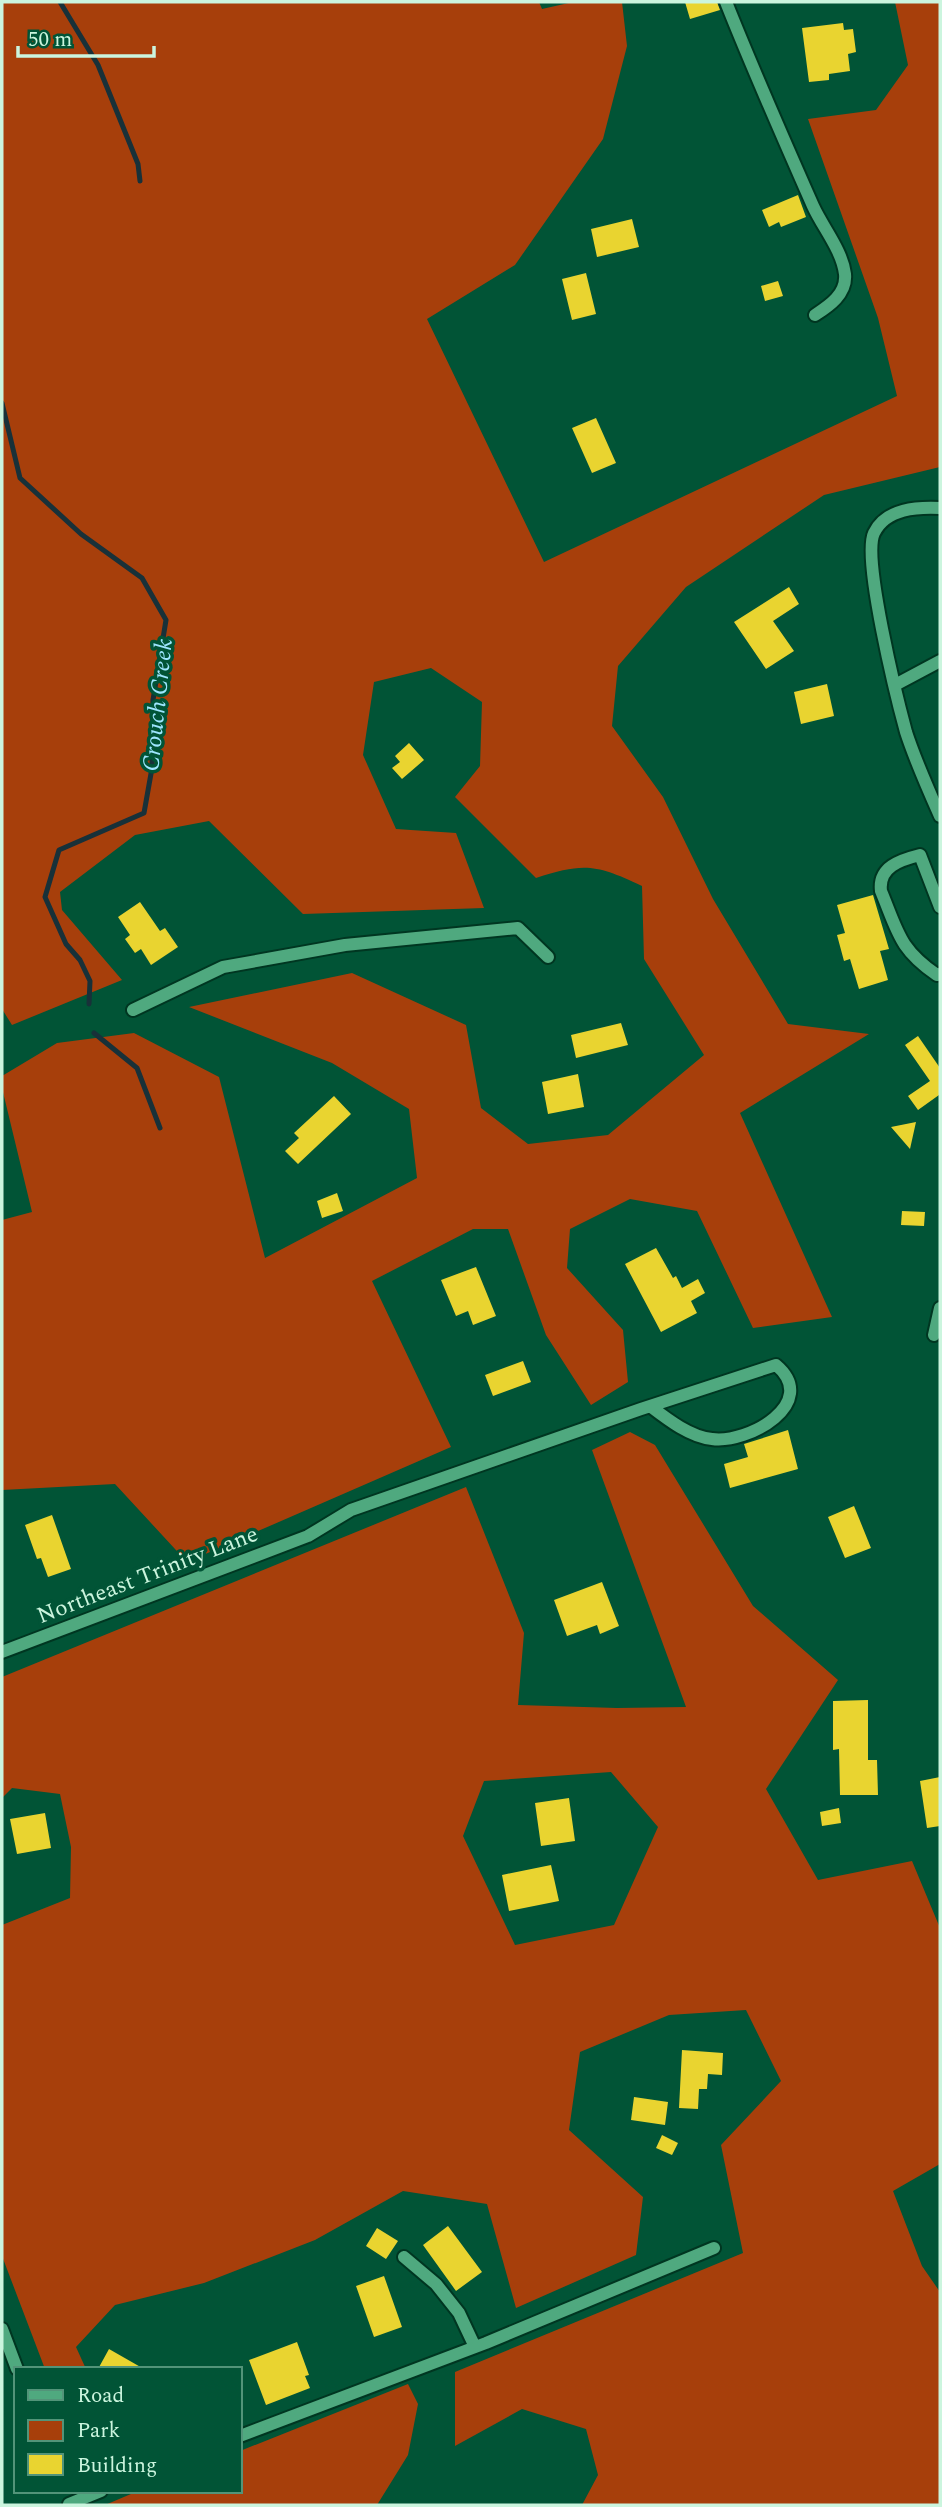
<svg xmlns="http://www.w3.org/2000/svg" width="942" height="2507" font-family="Spectral,serif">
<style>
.green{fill:#a73f0b;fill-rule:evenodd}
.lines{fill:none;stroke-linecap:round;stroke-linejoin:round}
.stream{stroke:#183139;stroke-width:5}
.building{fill:#e9d430}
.minor-casing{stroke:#003621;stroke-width:16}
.minor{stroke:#4fa97f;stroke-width:12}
.labels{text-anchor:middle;stroke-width:7;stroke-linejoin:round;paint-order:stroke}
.street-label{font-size:23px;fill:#cbf5de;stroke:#015436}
.water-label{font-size:24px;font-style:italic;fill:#9ee6ff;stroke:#015436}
</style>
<rect width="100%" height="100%" fill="#015436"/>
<!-- green -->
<path class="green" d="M2 2H539L542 9 573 2H622L627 46 603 139 515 265 427 319 544 562 897 396 878 318 808 119 876 110 908 65 895 2H940V467L824 495 686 587 618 666 612 726 663 797 713 899 788 1024 869 1034 740 1113 832 1317 753 1328 697 1211 630 1199 570 1229 567 1268 623 1330 628 1382 591 1405 546 1335 508 1229H473L372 1281 451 1447 187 1562 115 1484 2 1490V1220L32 1212 2 1088V1076L57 1043 134 1033 219 1077 265 1258 417 1178 409 1109 332 1063 189 1007 352 973 466 1025 481 1108 528 1144 608 1135 704 1055 644 959 642 886C597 865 585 862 536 878L455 797 480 766 482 702 431 668 374 682 363 755 396 829 456 833 484 908 303 914 209 821 135 835 60 892 62 910 122 980 12 1025 2 1009Z
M630 1432 655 1445 753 1606 838 1680 766 1789 818 1880 912 1861 940 1928V2164L893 2191 922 2266 940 2292V2505H582L598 2475 586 2429 522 2409 455 2446V2372L743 2253 721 2145 781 2081 746 2010 669 2015 580 2052 569 2130 643 2197 636 2255 516 2308 487 2204 403 2191 315 2240 204 2283 115 2305 76 2347 86 2369H45L2 2256V1925L70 1898 71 1847 60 1794 12 1788 2 1798V1677L466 1487 524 1633 518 1705 617 1708 686 1707 592 1450ZM611 1772 658 1827 614 1925 515 1945 463 1836 484 1781Z
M408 2384 418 2404 408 2455 377 2505H105L138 2491H240V2451Z"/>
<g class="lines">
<!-- stream -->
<path class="stream" d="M60 2 98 65 138 164 140 181
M2 403 20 478 81 534 142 578 166 620 153 700 152 768 144 813 59 850 45 897 66 944 80 960 90 981 89 1004
M94 1033 137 1068 160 1128"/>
</g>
<!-- building -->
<path class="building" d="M685 2H717L720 10 690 19Z
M843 23 844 30 853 29 856 52 848 54 850 71 829 74V80L809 82 802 28Z
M798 195 806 217 781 227 779 222 769 227 762 210Z
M632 219 639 247 597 257 591 229Z
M586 273 596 314 572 320 562 279Z
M778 281 783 296 765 301 761 286Z
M596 418 616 463 592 473 572 428Z
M789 587 799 604 773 621 794 651 766 669 734 622Z
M827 684 834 716 801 724 794 692Z
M409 743 424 760 402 779 392 768 400 762 395 756Z
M873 895 889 949 880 951 888 980 859 989 850 959 844 961 837 935 845 933 837 905Z
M140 902 160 931 165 928 178 947 151 965 141 949 135 953 125 939 130 935 118 917Z
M621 1023 628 1045 576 1058 571 1035Z
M918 1036 940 1068V1097L939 1095 918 1110 908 1096 930 1081 905 1045Z
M578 1074 584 1107 548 1114 542 1082Z
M334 1096 351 1114 298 1164 285 1151 299 1138 294 1133Z
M916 1122 910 1149 891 1127Z
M337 1193 343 1211 322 1218 317 1201Z
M902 1211 925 1212 924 1226 901 1225Z
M656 1248 673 1278 676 1276 682 1288 698 1279 705 1293 691 1301 697 1313 661 1332 625 1264Z
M476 1267 496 1316 473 1325 468 1311 456 1316 441 1280Z
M523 1361 531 1382 493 1396 485 1375Z
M788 1430 798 1469 730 1488 724 1464 748 1457 744 1444Z
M854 1506 871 1548 845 1558 828 1517Z
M52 1515 71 1569 48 1577 41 1558 37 1559 25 1525Z
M602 1582 619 1626 600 1634 597 1625 567 1636 554 1600Z
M868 1700V1760H877L878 1795H840L839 1749 833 1750V1701Z
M940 1777V1826L927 1828 920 1781Z
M569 1798 575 1841 541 1846 535 1803Z
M839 1808 841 1823 822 1826 820 1812Z
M45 1813 51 1848 17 1854 10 1819Z
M551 1865 559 1901 509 1911 502 1875Z
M682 2050 723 2053 722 2075 708 2074 707 2089H699L698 2109 679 2108Z
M634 2097 668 2102 665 2125 631 2120Z
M662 2135 678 2143 672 2155 656 2148Z
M448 2226 482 2272 456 2291 423 2245Z
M377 2228 398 2241 386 2259 366 2246Z
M384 2276 402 2327 374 2337 356 2286Z
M297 2342 309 2375 305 2376 310 2388 266 2405 249 2360Z
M109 2349 144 2369H98Z"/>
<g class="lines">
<!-- minor casing -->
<g class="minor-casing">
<path id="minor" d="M726 2C753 70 783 138 813 206 823 228 842 250 845 274 847 294 829 306 815 315
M940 508C918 507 886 508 874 533 862 558 897 699 906 732 915 760 928 789 940 816
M895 685 940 661
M940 907 920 855C900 860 878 867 881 891 898 932 899 949 937 975L940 974
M133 1010 223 967 345 945 518 928 548 957
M934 1335 940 1308
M2 1652 308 1536 351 1510 641 1409 776 1365C821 1403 748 1444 712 1439 690 1437 667 1419 650 1406
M404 2257 436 2284 459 2313 475 2347
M2 2329 17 2369
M240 2436 486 2343 714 2248
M69 2504 101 2491"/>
</g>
<!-- minor -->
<use href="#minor" class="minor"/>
</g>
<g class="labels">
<!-- street labels -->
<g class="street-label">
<text transform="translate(147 1574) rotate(-21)" y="8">Northeast Trinity Lane</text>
</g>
<!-- water labels -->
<g class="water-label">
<text transform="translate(157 705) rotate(-84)" y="8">Crouch Creek</text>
</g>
</g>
<!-- border -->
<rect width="942" height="2507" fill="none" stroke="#cbf5de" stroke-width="7"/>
<!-- legend -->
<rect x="14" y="2367" width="228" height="126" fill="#015436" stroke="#529479" stroke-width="2"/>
<rect x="28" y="2390" width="35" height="10" fill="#4fa97f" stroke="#529479" stroke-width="2"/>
<text x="77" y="2402" font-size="21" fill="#cbf5de">Road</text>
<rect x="28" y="2420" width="35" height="21" fill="#a73f0b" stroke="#529479" stroke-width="2"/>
<text x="77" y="2437" font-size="21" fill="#cbf5de">Park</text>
<rect x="28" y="2454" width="35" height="21" fill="#e9d430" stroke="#529479" stroke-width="2"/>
<text x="77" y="2472" font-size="21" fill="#cbf5de">Building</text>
<!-- scale -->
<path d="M18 46v10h136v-10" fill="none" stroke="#cbf5de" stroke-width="3.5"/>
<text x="28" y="46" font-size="21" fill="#cbf5de" stroke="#015436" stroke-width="5" paint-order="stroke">50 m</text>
</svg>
